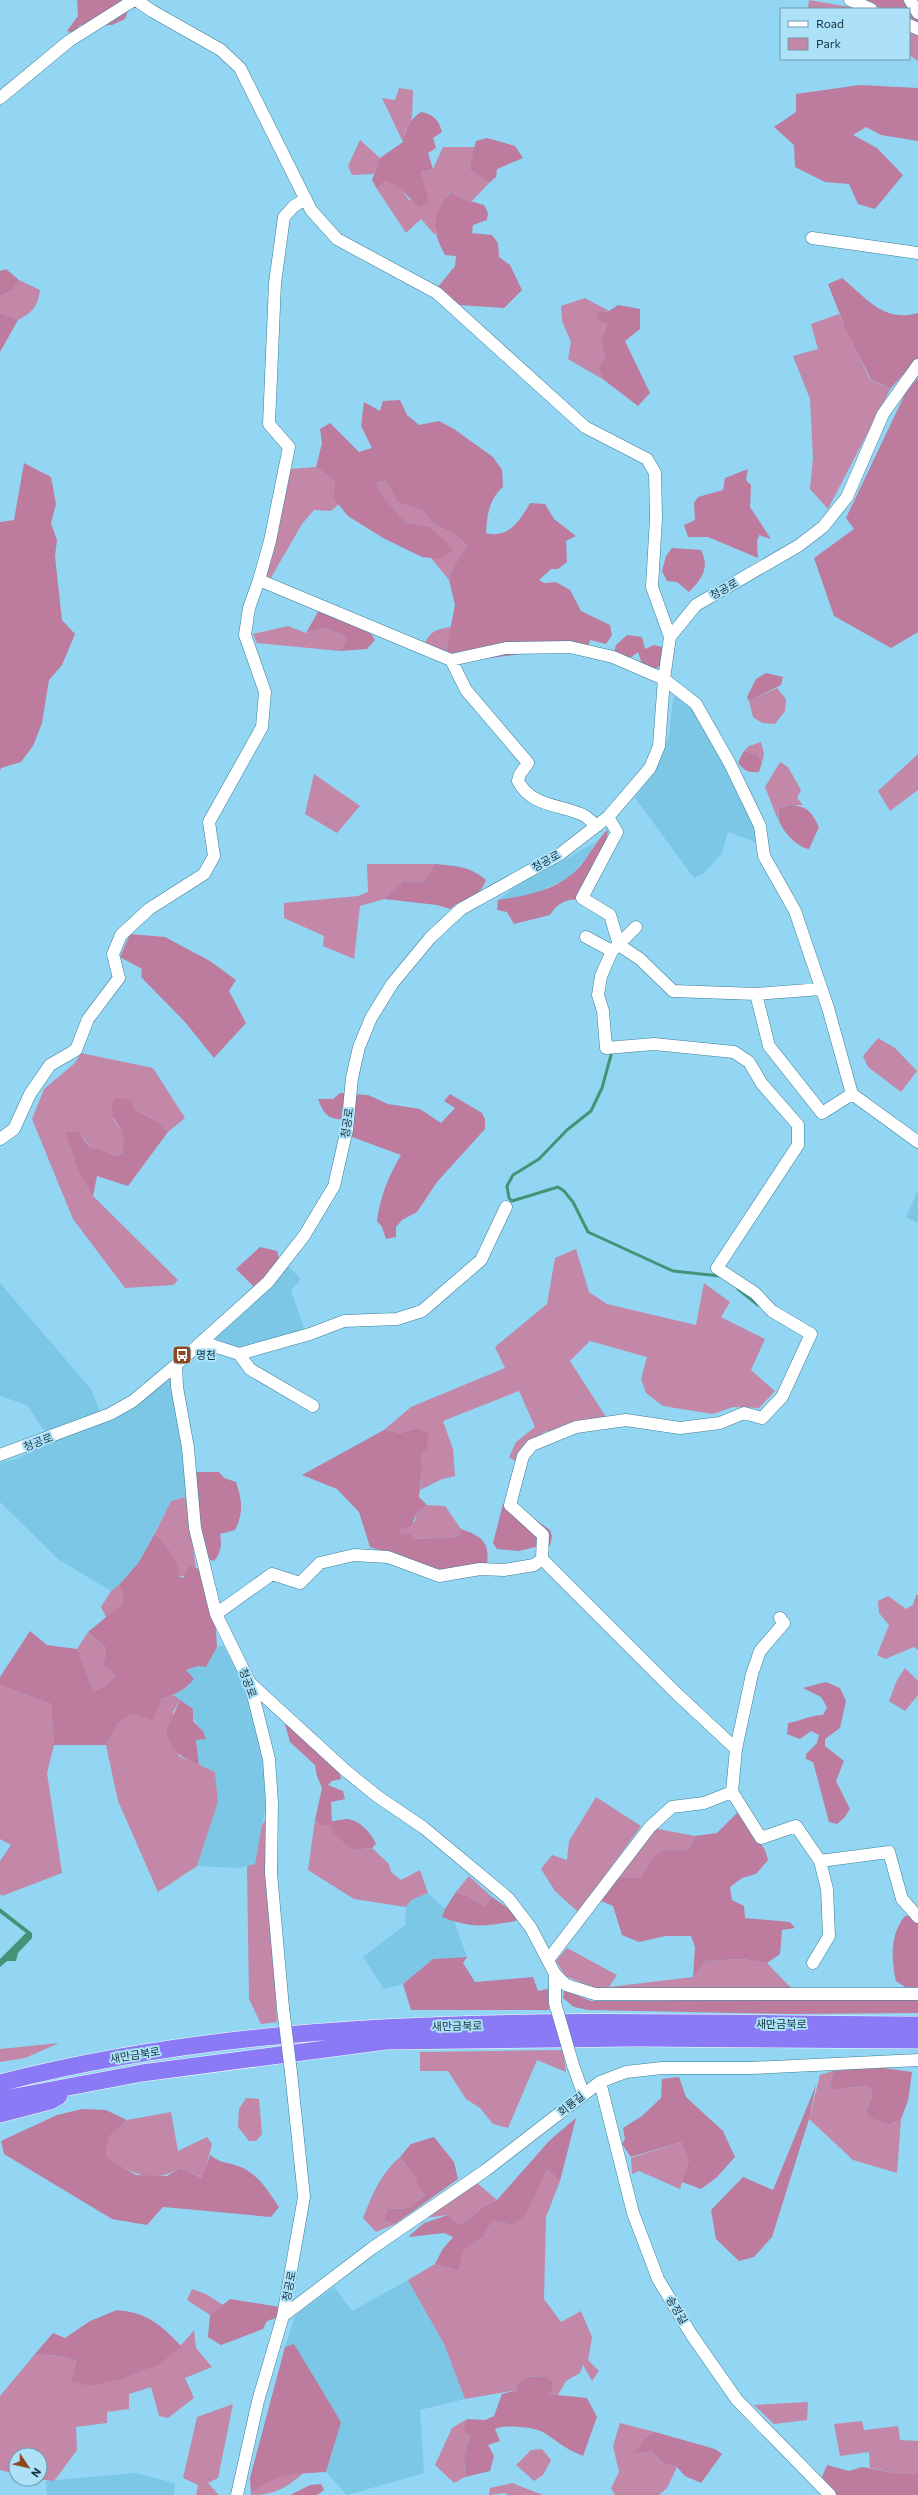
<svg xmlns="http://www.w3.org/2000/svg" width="918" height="2495" font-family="Commissioner,'Noto Sans KR',sans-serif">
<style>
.built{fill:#7cc7e5}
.green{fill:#c387a7}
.forest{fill:#bd7b9e}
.water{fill:#429476}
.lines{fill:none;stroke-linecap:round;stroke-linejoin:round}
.stream{stroke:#429476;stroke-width:3}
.minor-casing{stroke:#3b7e98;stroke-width:13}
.highway-casing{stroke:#fff;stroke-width:18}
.minor{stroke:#fff;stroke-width:12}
.highway{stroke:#8b7af6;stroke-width:17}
.minor-bridge-casing{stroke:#3b7e98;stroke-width:13;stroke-linecap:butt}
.minor-bridge{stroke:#fff;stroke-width:12}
.labels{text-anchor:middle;stroke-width:4;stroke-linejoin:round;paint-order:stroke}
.street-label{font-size:11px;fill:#16323d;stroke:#ace1f8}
.poi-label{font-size:11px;fill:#16323d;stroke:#ace1f8;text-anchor:start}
</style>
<rect width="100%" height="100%" fill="#92d6f3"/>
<!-- built -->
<path class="built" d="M674 691 698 704 771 848 728 832 722 853 704 873 694 878 635 798 658 765 669 735Z
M595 842 589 854 570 877 535 894 498 900 522 882 570 857Z
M918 1190V1223L906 1217Z
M288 1266 301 1279 291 1290 305 1331 239 1351 208 1341Z
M0 1283 91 1389 101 1414 47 1435 27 1405 0 1396Z
M172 1374 188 1490 186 1497 171 1501 139 1562 119 1585 111 1591 58 1559 0 1502V1463L20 1458 37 1447Z
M223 1645 250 1696 265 1774V1810L255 1864 239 1868 197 1866 218 1802 215 1772 199 1765 196 1739H205L203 1731 174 1695 190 1685 186 1670 198 1666 206 1667 217 1647Z
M428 1893 445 1909 442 1917 454 1921 467 1957 433 1959 403 1984 384 1989 363 1957 405 1925 406 1907 411 1900Z
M408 2280 444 2344 465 2399 420 2410 424 2473 347 2495 326 2472 333 2451 294 2345 285 2347 295 2316 334 2287 352 2311Z
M135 2473 175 2483 174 2495H47L46 2481Z"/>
<!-- green -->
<path class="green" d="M809 0 861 9H808Z
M909 29 918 33V61L909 55Z
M399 88 413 90 412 118 405 131 403 142 382 98 395 100Z
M360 140 380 158 374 174 352 175 348 166Z
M443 147H475L469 169 489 183 471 202 449 193 435 221V235L421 219 406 233 377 189 385 181 397 184 409 200 428 202 421 172 433 169Z
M19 280 40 290C38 306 32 313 18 320L0 313V296L13 290Z
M585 298 609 311 598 313 607 324 601 341 605 356 600 368 604 380 568 359 571 342 562 321 561 306Z
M839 314 870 380 891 388 828 509 810 489 813 458 810 399 793 356 818 349 811 324Z
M316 467 335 481V498L339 504 331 511 314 510 302 524 269 581 263 577 290 469Z
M388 481 398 503 422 510 435 525 453 533 467 545 454 566 449 580 431 558H439L428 526 407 523 384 498 377 483Z
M288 626 306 633 324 628 343 635 346 640 340 651 257 643 253 634Z
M451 627 446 650 443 654 424 646C429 631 437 629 451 627Z
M777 688 786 699 785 711 775 724 762 723 753 717 749 701Z
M761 742 764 754 762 762 756 754 744 751 749 746Z
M918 754V790L890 811 878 791Z
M780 762 788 767 801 790 797 798 803 805H791L779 808 778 820 765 787Z
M314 774 360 806 337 833 305 814Z
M367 864H435L424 882 403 881 384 899 360 906 354 959 323 946 324 936 284 918V903L358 896 368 892Z
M878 1038 895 1048 917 1071 901 1092 868 1067 863 1056Z
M81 1053 153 1068 185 1118 168 1132 158 1122 134 1109 113 1118 123 1134V1153L116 1156 100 1149H91L83 1137 93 1196 178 1280 173 1285 125 1288 73 1219 32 1119 44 1089 75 1063Z
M576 1249 589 1292 607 1304 696 1325 704 1283 730 1302 721 1317 765 1339 751 1370 775 1391 759 1408 733 1407 713 1414 663 1406 646 1393 641 1379 647 1357 590 1341 570 1361 606 1417 544 1432 515 1461 509 1457 516 1442 535 1427 519 1391 443 1421 453 1449 455 1476 442 1479 420 1490 422 1467 418 1428 401 1433 384 1430 411 1407 505 1368 495 1347 547 1304 555 1258Z
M186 1497 196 1568 189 1565 184 1576H177L167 1547 155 1533 171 1501Z
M427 1505 445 1506 461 1529 458 1537 414 1539 400 1534 401 1529 415 1521 417 1513Z
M119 1585 123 1595V1603L106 1617 101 1607 111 1591Z
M916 1595H918V1650L914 1647 885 1659 877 1655 889 1625 879 1613 878 1601 888 1596 906 1609 913 1605Z
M88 1632 106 1648 103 1666 116 1675 106 1685 94 1691 77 1649Z
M905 1668 918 1681V1695L905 1711 889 1701 897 1680Z
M0 1685 51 1704 54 1745 47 1773 62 1873 2 1896 0 1894V1861L11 1845 0 1839Z
M174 1695 180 1700 173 1712 179 1756 215 1772 218 1802 197 1866 158 1892 118 1801 106 1745 118 1723 132 1714 144 1716 161 1700Z
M596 1797 641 1826 578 1912 555 1891 541 1869 552 1855 567 1860 569 1841Z
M266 1819 277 2022 261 2024 249 1999 247 1866 255 1864 262 1825Z
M315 1820 320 1825H332L353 1850 372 1848 389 1864 391 1872 401 1880 420 1870 428 1893 411 1900 406 1907 354 1899 308 1870Z
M653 1828 695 1836 688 1850C655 1848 657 1851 640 1878L618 1877Z
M469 1876 492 1897 484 1906 468 1896 456 1892Z
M567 1948 617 1975 609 1987 693 1977 706 1961 743 1959 767 1963 793 1990 594 1988 565 1976 556 1961Z
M59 2043 25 2058 0 2062V2049Z
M563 2050 566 2072 537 2060 508 2128 493 2124 480 2108 466 2099 448 2071H420V2052Z
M833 2071 830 2089C844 2090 856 2085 870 2087L872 2097 866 2111 889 2125 901 2119 897 2173 853 2160 809 2119 820 2075Z
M246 2098 259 2099 262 2134 256 2141H249L238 2127 239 2109Z
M171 2112 178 2151 207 2137 212 2144 203 2178 180 2168C152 2185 133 2173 107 2159L108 2136 127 2120Z
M681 2142 689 2160 680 2189 639 2171 632 2174 631 2158Z
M400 2157 417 2180V2187L425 2195 409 2208 388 2209 384 2221 395 2224 376 2232 363 2218C372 2195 381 2173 400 2157Z
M547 2169 560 2181 546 2217 544 2299 561 2322 581 2311 592 2337 588 2360 599 2371 592 2381 583 2365 580 2373 566 2381 558 2395 548 2394 553 2381 542 2376 529 2377 517 2390 465 2399 444 2344 408 2280 435 2264 459 2271 464 2250 484 2236 493 2220 512 2225 524 2216Z
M477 2183 497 2200 486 2205 460 2225 448 2215 424 2218Z
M192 2289 206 2294 223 2305 210 2315 187 2300Z
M194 2330 196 2348 212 2367 185 2378 194 2398 168 2418 159 2416 151 2387 129 2394V2409L107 2412V2423L76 2427 77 2450 54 2481 37 2479H40V2455H16V2474L0 2470V2396L35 2354 60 2356 77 2361 91 2386C137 2374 164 2369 194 2330Z
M808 2402 807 2420 774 2424 754 2405Z
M233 2404 218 2478 208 2483 219 2495H196L198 2485 183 2478 197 2417Z
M467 2419 463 2430 470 2436 464 2456 465 2477 454 2483 435 2465 452 2428Z
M862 2421 864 2430 898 2426 900 2440 918 2441V2474H900L870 2468 869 2452 840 2456 834 2424Z
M620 2423 655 2432 644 2439 636 2452 652 2451 663 2463 677 2467 667 2488 659 2495H615L611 2488 619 2472 613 2446Z
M542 2449 551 2460 543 2475 534 2481 516 2465 531 2450Z
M303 2473C286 2489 273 2495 250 2495 262 2479 285 2474 303 2473Z
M512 2483 543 2495H508L505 2493 489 2495 490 2488Z"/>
<!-- forest -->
<path class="forest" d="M77 0H125L131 3 125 19 112 25H80L74 33 67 31 78 16Z
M863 0H918V24L909 22V9H882Z
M860 85 918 88V141L881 135 866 127 853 135 877 148 903 175 875 209 858 204 849 184 825 182 795 167 794 145 774 127 796 112V94Z
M421 112C433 114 439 120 442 132L433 138 436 148 428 153 433 169 421 172 429 202 421 207C405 198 403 185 385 181L377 189 372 180 380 158 403 142C405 129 409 120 421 112Z
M487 138 515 146 523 158 497 169 496 177 489 183 469 169 476 141Z
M450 193 466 200 484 205 488 213 487 220 473 225 472 233 492 235 498 243 499 257 510 265 522 290 504 308 458 305 438 287 455 266 456 256 445 255C431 229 431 217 450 193Z
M6 269 19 280 13 290 0 296V271Z
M842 278C867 298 883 323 918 313V358L891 388 871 380 846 330 828 284Z
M618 305 640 309V329L625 341 650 393 638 406 604 380 599 368 605 356 601 341 607 324 598 320V313L609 311Z
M0 313 18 320 0 352Z
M918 378V632L891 648 834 616 814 558 854 529 846 518 906 392Z
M400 400 407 415 419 425 439 421 454 429 493 457 502 470 503 487C489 499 487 515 486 533 508 539 520 521 530 503L545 504 554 519 576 536 566 541 567 562 558 569H551L539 580 544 583 556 582 570 590 581 611 610 625 612 635 606 644 590 640 588 648 528 653 460 662 446 650 455 605 449 580 454 566 467 545 453 533 435 525 422 510 398 503 387 481 377 483 384 498 407 523 428 526 454 550 439 559 422 557 383 538 348 516 334 499 335 481 316 467 322 443 320 429 330 423 359 452 372 448 361 426 364 402 380 411 383 401Z
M24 463 51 477 56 504 51 523 57 540 55 556 62 620 75 634 62 665 49 680 42 723 33 746 21 762 1 768 0 771V522L14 520Z
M748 469 746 480 751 485 750 507 771 539 759 535 757 541 758 558 708 537H688L684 525 695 520 694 503 698 497 723 490 725 478Z
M672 548 701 550C710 568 702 579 689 592L677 582 667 581 662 571 666 556Z
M319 610 368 629 375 640 367 649 340 651 346 640 343 635 324 628 306 633Z
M627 635 642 637 645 649 654 645 662 647 664 663 654 670 642 664 638 652 629 659 614 652 616 645Z
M766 673 783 677 781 685 749 701 747 697 756 679Z
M744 751 756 754 762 762 759 772C749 773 743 771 738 762Z
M791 805C808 806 812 813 819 827L809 849C797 847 784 833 779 821 778 818 779 812 779 808Z
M608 829 606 844 578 899C565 900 557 903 550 915L514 924 507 912 497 910 498 900C530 895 560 890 582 864 591 852 597 840 608 829Z
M435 864C455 866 470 866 486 880 481 892 471 904 456 904L450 909 437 905 384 899 403 881 424 882Z
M130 934 165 937 210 961 236 980 229 991 246 1023 214 1058 185 1022 141 977 142 969 120 957Z
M340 1093 368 1095 388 1104 420 1109 441 1123 455 1108 444 1101 450 1094 482 1113 485 1119V1129L437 1182 417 1212 402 1220 396 1227V1237L386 1239 382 1227 377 1221C380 1197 389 1175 401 1155L352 1137 353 1120C331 1119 326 1120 318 1099H333Z
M115 1098 132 1100 134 1109 158 1122 168 1132 128 1186 97 1176 93 1196 79 1172 66 1132H78L91 1149H100L116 1156 123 1153C123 1147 124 1138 122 1133 116 1117 106 1116 115 1098Z
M260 1247 277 1251 283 1272 274 1285 266 1290 254 1287 236 1269Z
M418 1428 428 1434 427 1448 421 1454 422 1467 419 1497 427 1505 417 1513 411 1526 401 1529 400 1534H410L414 1539 458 1537 461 1529C481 1536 490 1541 487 1564L444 1572 370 1547 359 1512 337 1489 302 1475 384 1430 401 1433Z
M194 1472H219L224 1478 236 1482C242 1500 244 1512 235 1530L220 1534C222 1544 221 1553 214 1561L210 1560C197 1533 197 1502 194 1472Z
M503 1504 513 1514H528L550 1530 552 1536 550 1546 548 1544 519 1551 497 1549 493 1543Z
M155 1533C165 1545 180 1560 178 1576L183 1578 189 1565 201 1570 215 1617 217 1647 206 1667 198 1666 186 1670 194 1679C186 1690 173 1695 161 1700L153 1720 132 1714 118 1723 106 1745H54L51 1704 0 1685V1677L30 1631 47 1645 77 1649 94 1691 106 1685 116 1675 103 1666 106 1648 88 1632 123 1603V1595L119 1585 139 1562Z
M826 1682 840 1688 846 1701 840 1728 825 1739V1746L844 1761 836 1781 850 1809 844 1818 837 1824 829 1822 813 1762 806 1759V1754L817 1743 819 1735 811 1731 800 1739 787 1734 788 1723C801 1721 810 1715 823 1715L827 1707 821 1697 803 1688Z
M180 1700 193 1709V1721L203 1731 206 1739 196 1740 199 1765C180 1756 173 1753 166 1732Z
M300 1721C317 1733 339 1758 341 1779L332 1781 328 1785 343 1791 345 1799 331 1802 332 1821C336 1821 343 1819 348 1819 361 1821 371 1833 376 1844L372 1848 353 1850 333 1833 332 1825H320L315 1820 322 1788 317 1776 315 1765 290 1742 285 1725Z
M739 1811 765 1850 768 1860 756 1874 742 1878 730 1887 732 1900 744 1906 745 1918 790 1922 795 1928 782 1930 780 1954 767 1963 743 1959 706 1961 693 1977 695 1947 691 1936H665L639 1942 622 1935 613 1906 601 1901 618 1877 640 1878C657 1851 655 1848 688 1850L695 1836 717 1833Z
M456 1892 468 1896 484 1906 492 1897 515 1913 516 1921C484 1926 473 1929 442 1917L445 1909Z
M918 1915V1987H905L896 1981C891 1959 890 1934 905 1916Z
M467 1957 463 1963 475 1982 533 1977 538 1991 548 1989 549 2010H411L403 1984 433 1959Z
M564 1990 591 2001 918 1999V2013L788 2014 588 2010 574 2007 563 1998Z
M878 2067 912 2072 908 2101 901 2119 889 2125 872 2118 866 2111 872 2097 870 2087C856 2085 844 2090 830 2089L833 2071Z
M679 2077 686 2097 723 2131 735 2157 716 2178 701 2189 682 2182 689 2160 681 2142 631 2157 622 2144 625 2139 623 2128 642 2116 661 2098 662 2079Z
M816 2085 809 2119 772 2237 754 2257 739 2261 716 2239 711 2210 743 2177 773 2190Z
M82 2109 106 2110 127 2120 108 2137 107 2158 136 2175 167 2176 180 2168 202 2178 210 2155C224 2165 225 2161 238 2166 258 2173 268 2191 279 2207L271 2217 163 2207 147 2225 112 2219 4 2154 1 2141 57 2115Z
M576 2118 560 2181 547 2169 525 2216 512 2225 493 2220 484 2236 464 2250 459 2271 435 2264 442 2250 453 2237 444 2233 408 2237 424 2223 448 2215 460 2225 486 2205 497 2200 550 2140Z
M434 2137 454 2162 458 2179 395 2224 384 2221 388 2209 409 2208 425 2195 417 2187V2180L400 2157 411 2144Z
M230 2299 280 2307 276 2318 267 2321 263 2329 221 2345 208 2337 210 2315Z
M117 2310C148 2313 160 2324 181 2346L160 2364 121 2379 91 2386 71 2382 77 2361 60 2356 35 2354 53 2333 65 2338 90 2321Z
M294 2344 341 2422 326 2472C293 2474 279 2473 251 2493L250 2478 285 2347Z
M543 2376 553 2381 552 2389 548 2394 587 2398 597 2417 583 2456C567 2450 557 2441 543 2432 534 2427 503 2424 495 2429L500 2441 488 2445 494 2456 490 2471 465 2477 464 2456 470 2436 463 2430 467 2419 485 2420 494 2416 502 2394 517 2390 518 2384 529 2377Z
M655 2432 715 2449 722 2454 701 2483 685 2476 677 2467 663 2463 652 2451 635 2453 644 2439Z
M827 2465 849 2471 862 2467 900 2474H918V2495H837L822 2477Z
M321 2484 324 2490 317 2495H290L310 2485Z"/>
<!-- water -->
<path class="water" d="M0 1908 32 1933V1938L18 1953 16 1961H7L0 1967V1959L26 1933 0 1913Z"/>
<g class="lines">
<!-- stream -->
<path class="stream" d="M611 1055 602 1088 591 1111 567 1130 539 1159 513 1175 507 1186 509 1198 512 1201 558 1187 564 1191 573 1202 588 1232 673 1271 720 1276
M738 1289 758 1305"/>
<!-- minor casing -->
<g class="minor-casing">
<path id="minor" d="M136 0 152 11 221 50 240 68 311 210 337 239 437 293 585 427 647 459 655 473 656 518 652 587 670 637
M850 0 871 9
M910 0 918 13
M909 25 918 29
M0 98 69 41 134 0
M812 238 918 253
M259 580 270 541 289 447 269 424 275 283 284 217 294 206 306 199
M451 660 506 648 570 647 613 657 664 679 696 704 729 762 760 826 764 856 795 911 828 1008 852 1094 918 1142
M608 817 617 832 582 898 610 915 619 945 640 959 673 991 756 994 821 989
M586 937 612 951 636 927
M612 951 601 976 598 995 603 1011 606 1048 654 1044 734 1052 749 1062 762 1084 798 1125V1145L717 1268 755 1293 772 1311 811 1334 782 1397 762 1418 744 1413 720 1423 680 1428 626 1420 576 1427 532 1445 523 1456 510 1505 543 1535 542 1559 676 1693 736 1749
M756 994 769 1046 822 1113 852 1094
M0 1139 14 1129 30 1094 50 1065 76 1050 88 1019 119 978 113 954 121 935 149 909 204 874 214 856 209 822 262 727 265 692 245 635 249 608 259 580 451 660 466 690 528 763 520 774 518 781C532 808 562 804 585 816 589 819 593 823 597 826
M202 1342 239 1354 310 1334 344 1321 397 1319 422 1311 481 1260 506 1207
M239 1354 250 1369 313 1406
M0 1455 110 1414 133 1401 176 1365
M216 1614 272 1574 300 1583 320 1563 354 1555 388 1557 439 1576 480 1569 504 1570 534 1565 542 1559
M250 1683 345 1770 377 1796 424 1828 508 1898 531 1928 555 1974 566 1985 595 1994H918
M732 1792 736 1749 752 1674 760 1651 784 1623 780 1618
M548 1960 650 1827 672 1807 704 1803 732 1792 761 1838 796 1826 820 1861 889 1852 902 1899 918 1917
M813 1963 829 1936 827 1889 820 1861
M555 2003V1974
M283 2008 271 1873 272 1803 269 1759 250 1683 216 1614 195 1528 188 1448 177 1387 176 1365 268 1282 304 1236 334 1186 347 1129 352 1078 359 1047 371 1018 392 984 430 938 461 909 560 854 608 817 650 768 659 746 664 679 670 637 696 605 798 546 823 527 847 497 883 414 918 365
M573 2065 583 2093
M600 2082 633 2213 658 2279 691 2334 737 2400 830 2495
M283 2316 371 2249 486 2170 600 2082 626 2072 662 2068H751L918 2060
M237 2495 258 2401 283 2316 304 2197 291 2072"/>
</g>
<!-- highway casing -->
<g class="highway-casing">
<path id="highway" d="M0 2083C297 2006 614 2024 918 2025
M0 2100 142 2073 386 2041 636 2038 918 2040
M0 2114 50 2101 59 2096"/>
</g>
<!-- minor -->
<use href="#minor" class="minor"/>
<!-- highway -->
<use href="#highway" class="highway"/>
<!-- minor-bridge casing -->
<g class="minor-bridge-casing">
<path id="minor-bridge" d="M555 2003 573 2065
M283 2008 291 2072"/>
</g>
<!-- minor-bridge -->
<use href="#minor-bridge" class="minor-bridge"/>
</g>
<!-- icons -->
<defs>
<g id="bus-square" transform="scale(1)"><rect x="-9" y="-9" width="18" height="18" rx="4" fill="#8d4721" stroke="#ace1f8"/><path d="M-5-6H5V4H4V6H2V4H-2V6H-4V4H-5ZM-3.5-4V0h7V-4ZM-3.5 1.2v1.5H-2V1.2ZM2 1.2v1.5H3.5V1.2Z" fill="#fff"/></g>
</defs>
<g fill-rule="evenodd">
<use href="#bus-square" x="182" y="1355"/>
</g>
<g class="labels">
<!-- street labels -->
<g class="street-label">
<text transform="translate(724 589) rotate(-29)" y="4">청공로</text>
<text transform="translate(546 861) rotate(-30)" y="4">청공로</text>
<text transform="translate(347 1123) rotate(-82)" y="4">청공로</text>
<text transform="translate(38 1442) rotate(-21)" y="4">청공로</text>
<text transform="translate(248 1683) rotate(70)" y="4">청공로</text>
<text x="781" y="2028">새만금북로</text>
<text transform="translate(457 2026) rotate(-1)" y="4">새만금북로</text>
<text transform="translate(135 2055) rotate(-9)" y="4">새만금북로</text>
<text transform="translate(571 2104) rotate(-39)" y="4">회룡길</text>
<text transform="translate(289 2286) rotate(-79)" y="4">청공로</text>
<text transform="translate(677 2310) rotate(59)" y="4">송정길</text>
</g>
<!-- poi labels -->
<g class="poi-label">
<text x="196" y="1359">명천</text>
</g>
</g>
<!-- legend -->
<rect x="780" y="8" width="130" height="52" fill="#ace1f8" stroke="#709bad"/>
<rect x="788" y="21" width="20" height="6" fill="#ffffff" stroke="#709bad"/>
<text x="816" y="28" font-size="12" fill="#16323d">Road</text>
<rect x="788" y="38" width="20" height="12" fill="#c387a7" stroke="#709bad"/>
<text x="816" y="48" font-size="12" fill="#16323d">Park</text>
<!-- north arrow -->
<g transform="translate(28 2467) rotate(125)"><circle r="19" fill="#ace1f8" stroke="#709bad"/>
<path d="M0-3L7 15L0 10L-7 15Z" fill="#8d4721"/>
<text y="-6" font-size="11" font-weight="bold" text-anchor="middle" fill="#16323d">N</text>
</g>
</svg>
